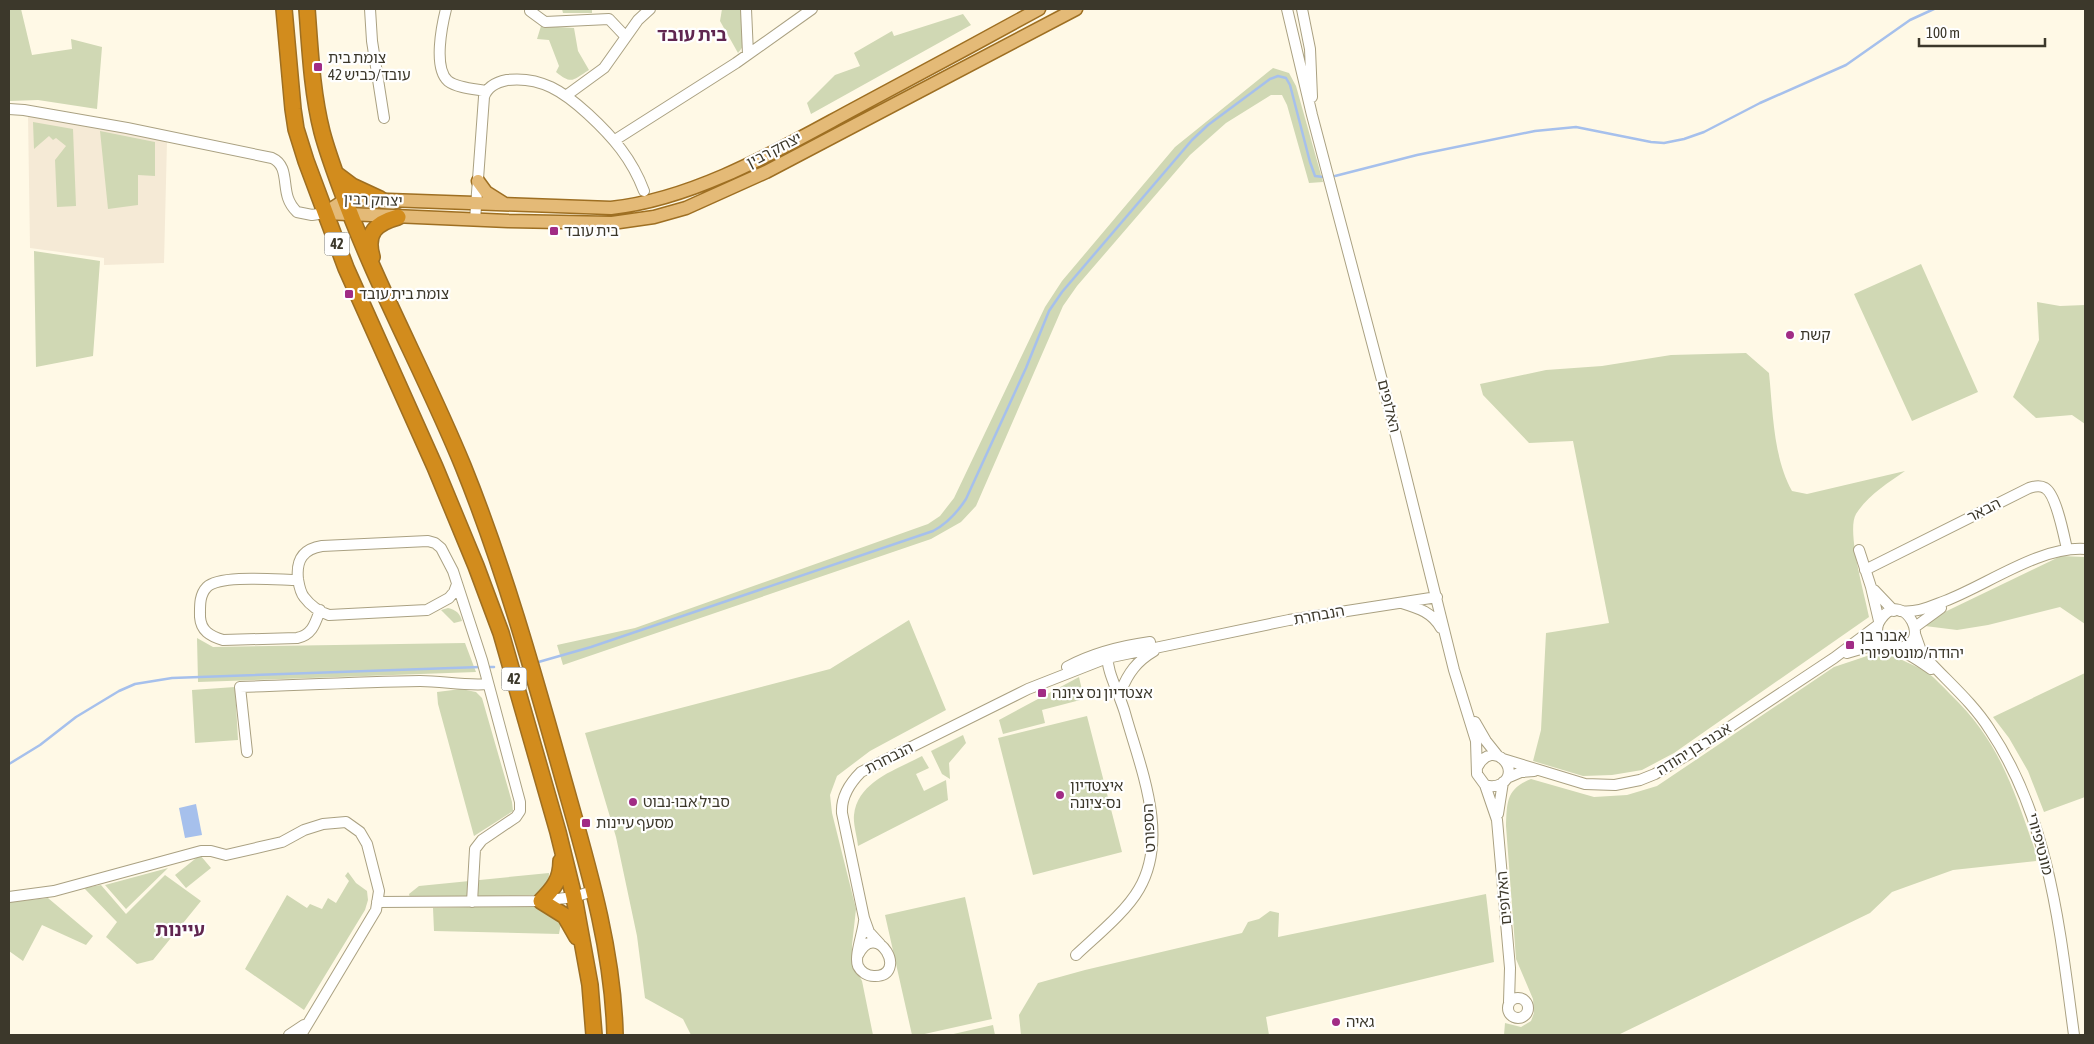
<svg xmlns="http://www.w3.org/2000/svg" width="2094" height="1044" font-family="'Asap Condensed','Noto Sans Hebrew',sans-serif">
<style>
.commercial{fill:#f5ead6}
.green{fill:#d0d8b4}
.water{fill:#a6c0ec}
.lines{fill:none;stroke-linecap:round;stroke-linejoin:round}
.stream{stroke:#a6c0ec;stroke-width:2.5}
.minor-casing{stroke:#aaa182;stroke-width:12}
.major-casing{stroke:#9e6f22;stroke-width:15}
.highway-casing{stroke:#9e6f22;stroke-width:18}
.minor{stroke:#fff;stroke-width:10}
.major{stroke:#e4ba77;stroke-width:12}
.highway{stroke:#d28c1d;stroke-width:15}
.poi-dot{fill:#a12c85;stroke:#fff;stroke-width:2}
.labels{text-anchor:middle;stroke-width:4.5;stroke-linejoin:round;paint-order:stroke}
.shield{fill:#fff;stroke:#76746b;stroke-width:1}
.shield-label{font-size:14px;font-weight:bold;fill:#3c382b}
.poi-label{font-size:15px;fill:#3c382b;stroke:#fff;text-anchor:start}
.street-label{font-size:15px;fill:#3c382b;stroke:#fff}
.quarter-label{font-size:18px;font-weight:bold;fill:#602650;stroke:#fff}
</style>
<rect width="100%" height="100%" fill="#fff9e6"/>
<!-- commercial -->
<path class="commercial" d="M28 115 167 141 164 263 104 265V258L30 248Z"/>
<!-- green -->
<path class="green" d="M9 9H21L32 55 72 49 71 39 102 47 97 109 38 100 9 101Z
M562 9H592V13H563Z
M722 9H742L745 44 738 53 720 21Z
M963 14 971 25 811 114 807 103 835 75 860 66 854 53 892 31 894 36Z
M541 26 574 28 578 51 589 70C573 80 572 85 556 72L559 66 549 40 537 39Z
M1273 68 1289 73 1296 86 1323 182 1309 183 1287 105 1282 95H1271L1226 123 1190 155 1077 286 1063 306 976 506 961 522 931 539 563 665 557 645 635 628 928 524 940 516 954 498 1045 307 1062 281 1175 147Z
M33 122 73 129 76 206 57 207 55 160 66 146 56 138 53 140 49 136 34 149Z
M100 131 155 142V176L138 175V205L108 209Z
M34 251 100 261 93 356 36 367Z
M1921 264 1978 392 1912 421 1854 294Z
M2037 302 2060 306 2085 305V424L2072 415 2036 418 2013 397 2039 340Z
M1746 353 1769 373C1773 411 1773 457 1792 491L1807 494 1905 471C1888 483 1868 495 1856 514 1846 531 1865 596 1869 617L1674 753 1642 770 1612 775 1583 776 1533 761 1541 730 1546 633 1609 623 1573 441 1529 443 1483 395 1480 384 1546 370 1602 366 1671 355Z
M2061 556 2085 557V624L2060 607 1988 625 1957 630 1925 626 1926 621Z
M448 608C456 610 460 613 462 621L454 623 441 610Z
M909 620 946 710 870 751 837 776 830 795 832 813 856 909 852 945V963L862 981 873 1035H691L683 1019 645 998 637 936 616 837 585 733 830 669Z
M197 638 213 647 465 643 476 672 198 682Z
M1887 653C1901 660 1915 665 1928 673 1936 679 1943 687 1950 694 2000 741 2014 791 2036 853V861L1953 870 1892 892 1870 913 1618 1035H1504L1505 1023 1521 1027 1531 1021 1534 1013 1533 999 1516 959 1506 826C1507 802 1506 789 1531 779L1594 797 1627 795 1657 786 1834 667 1873 654Z
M2085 673V797L2044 812 2028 771 2009 738 1993 717Z
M1079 677 1084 699 1042 710 1045 723 1003 734 999 720Z
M235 687 238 740 195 743 192 690Z
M461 689 476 692 482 698 512 802 513 811 474 836 438 704 437 692Z
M1087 716 1122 852 1033 875 998 738Z
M963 735 966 743 949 763 950 779 942 774 931 751Z
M922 756 929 768 916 774 924 791 946 780 948 800 858 846C857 836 853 824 854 815 858 781 896 770 922 756Z
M200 855 211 868 186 888 175 875Z
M168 868 126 909 105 885Z
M348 872 356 883 367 891 368 900 365 910 304 1010 245 969 287 895 307 908 310 904 322 909 328 898 336 903 349 881 345 876Z
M549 873C549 885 545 889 535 895L410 898 409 894 419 886Z
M165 875 201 901 153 960 137 964 106 937 117 922 84 888 101 885 126 914Z
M1486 894 1494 962 1266 1017 1269 1035H1021L1019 1015 1038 983 1085 970 1242 933 1248 922 1259 919 1270 911 1279 913 1278 937Z
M965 897 992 1019 920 1035H912L885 915Z
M48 898 93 936 86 945 42 925 23 961 9 951V902Z
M534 905 561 923 559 934 434 931 433 908Z
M993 1025 995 1035H949Z"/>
<!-- water -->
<path class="water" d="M196 804 202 835 185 838 179 808Z"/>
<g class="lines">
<!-- stream -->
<path class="stream" d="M1335 176 1417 155 1535 131 1576 127 1651 142 1664 143 1684 139 1704 132 1760 103 1846 65 1910 20 1934 9
M535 663 591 647 933 531C948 523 957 513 966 499L1026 368 1049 311 1062 292 1192 140 1208 125 1270 79 1278 76 1286 78 1290 85 1310 162 1315 176 1323 177
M486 667H494
M9 764 40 745 76 717 119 691 135 684 172 678 480 667"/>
<!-- minor casing -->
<g class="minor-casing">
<path id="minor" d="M370 9 372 41 384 118
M446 9C442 25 433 68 448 81 457 88 475 89 486 91
M746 9 748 54
M1287 9 1312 115 1383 384 1454 670 1476 741 1477 774 1485 785C1491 787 1495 787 1501 784 1523 771 1493 738 1478 766
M1302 9 1310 49 1312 97
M530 11 545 22 609 19 626 37
M567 95 604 68 638 20 650 9
M9 109 24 110 127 128 272 158C288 165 283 184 288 198 290 204 293 208 297 212L312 215 325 213
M615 140 736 63 812 9
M475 220 484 97C487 87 497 82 507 80 541 76 564 92 588 114 613 137 632 159 644 191
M1859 550 1871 587 1879 621
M1865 570 2029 488C2035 486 2040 485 2045 488 2056 494 2064 536 2067 549
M298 580C279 580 220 574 207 587 199 595 200 607 200 617 201 631 210 636 223 640L297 638C312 635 315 624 320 610
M457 584 454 592 449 598 427 610 329 615C320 612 310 605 304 597 300 592 299 585 298 579 296 560 303 549 322 546L428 541 435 543 441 548 453 571 482 660 520 802V811L516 817 482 840 475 849 472 902
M1874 590 1894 611
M1402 603C1418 608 1432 612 1441 628
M1900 611C1917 613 1929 607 1945 601 1987 585 2040 546 2085 549
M1915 627 1941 608
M1915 634 1921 651 1927 659C1948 682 1973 703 1990 730 2050 820 2060 931 2074 1035
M1893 648C1938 649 1903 586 1881 619 1877 624 1876 631 1879 637 1880 641 1883 644 1886 646 1892 649 1899 650 1905 653 1914 657 1922 663 1931 669
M1847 653 1871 646H1887
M1067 667C1093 653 1121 646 1150 642
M1121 691C1128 673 1137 661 1154 651
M1475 722 1486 741 1498 756
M247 752 240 687C300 685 360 682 420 681 443 681 465 686 488 684
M1503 759 1585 784 1615 785 1640 780 1655 774 1689 754 1834 658 1878 625
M1507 778 1521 772 1534 771
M1485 785 1497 820 1510 968 1509 1002
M1498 814 1503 782
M9 897 54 891 201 851H211L226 855 282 842 304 830 323 824 346 822 360 832 367 844 379 891 376 910 301 1035
M377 902 541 901 574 897 593 891
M880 944 869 932 864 918 842 813C841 797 850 783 861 772L1028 689 1107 658 1289 620 1437 597
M858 955C877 917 910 977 874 976 867 976 861 972 858 966 854 956 863 933 864 921
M1076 955C1095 937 1126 912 1139 889 1170 836 1140 767 1125 713 1119 692 1106 672 1107 651
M1508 1008a10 10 0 1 1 20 0a10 10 0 1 1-20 0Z
M289 1035 304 1025"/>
</g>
<!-- major casing -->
<g class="major-casing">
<path id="major" d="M478 181 486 192 505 204
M325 213 508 221 612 223 654 217 686 208 766 172 1076 9
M325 213 345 200 360 199 611 208C695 199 778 150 852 110 914 77 977 43 1039 9"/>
</g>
<!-- highway casing -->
<g class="highway-casing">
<path id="highway" d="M284 9 293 109 296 129 306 161 346 268 435 467 476 566 501 633 558 832 574 897 590 985 594 1035
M307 9C310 49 312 93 322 132 327 151 334 170 341 189 375 284 425 373 463 466 503 565 532 668 561 771 585 857 613 945 615 1035
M336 174 352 186 380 199
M372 257C365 233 376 223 398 217
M561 861C561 879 554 888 541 901L565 916 577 937"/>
</g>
<!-- minor -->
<use href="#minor" class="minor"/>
<!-- major -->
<use href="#major" class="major"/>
<!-- highway -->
<use href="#highway" class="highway"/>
</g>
<!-- markers -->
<g class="poi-dot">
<rect x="313" y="62" width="10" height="10" rx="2.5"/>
<rect x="549" y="226" width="10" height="10" rx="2.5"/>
<rect x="344" y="289" width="10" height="10" rx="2.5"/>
<circle cx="1790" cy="335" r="5"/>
<rect x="1845" y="640" width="10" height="10" rx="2.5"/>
<rect x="1037" y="688" width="10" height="10" rx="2.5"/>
<circle cx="1060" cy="795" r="5"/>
<circle cx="633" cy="802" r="5"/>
<rect x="581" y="818" width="10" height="10" rx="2.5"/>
<circle cx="1336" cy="1022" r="5"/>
</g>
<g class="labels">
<!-- shield labels -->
<g class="shield">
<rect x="324.5" y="232.5" width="25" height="23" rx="4"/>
<rect x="501.5" y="667.5" width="25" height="23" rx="4"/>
</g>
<g class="shield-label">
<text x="337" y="249">42</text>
<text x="514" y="684">42</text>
</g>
<!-- poi labels -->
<g class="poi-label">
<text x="328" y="63">צומת בית<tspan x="328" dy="17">עובד/כביש 42</tspan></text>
<text x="564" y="236">בית עובד</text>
<text x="359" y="299">צומת בית עובד</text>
<text x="1800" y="340">קשת</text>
<text x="1860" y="641">אבנר בן<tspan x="1860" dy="17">יהודה/מונטיפיורי</tspan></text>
<text x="1052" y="698">אצטדיון נס ציונה</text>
<text x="1070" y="791">איצטדיון<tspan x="1070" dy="17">נס-ציונה</tspan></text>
<text x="643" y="807">סביל אבו-נבוט</text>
<text x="596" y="828">מסעף עיינות</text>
<text x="1346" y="1027">גאיה</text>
</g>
<!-- street labels -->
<g class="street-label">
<text transform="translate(774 150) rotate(-27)" y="5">יצחק רבין</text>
<text transform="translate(373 200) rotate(2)" y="5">יצחק רבין</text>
<text transform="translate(1389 406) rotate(76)" y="5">האלופים</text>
<text transform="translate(1984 510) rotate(-27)" y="5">הבאר</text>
<text transform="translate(1319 615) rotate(-10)" y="5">הנבחרת</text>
<text transform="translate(1694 749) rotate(-32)" y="5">אבנר בן יהודה</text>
<text transform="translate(889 758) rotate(-27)" y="5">הנבחרת</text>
<text transform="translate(1149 828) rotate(-93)" y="5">הספורט</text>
<text transform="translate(2040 844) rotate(75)" y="5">מונטיפיורי</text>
<text transform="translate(1504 898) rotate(-95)" y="5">האלופים</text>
</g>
<!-- quarter labels -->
<g class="quarter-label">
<text x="692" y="41">בית עובד</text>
<text x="180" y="936">עיינות</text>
</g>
</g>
<!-- border -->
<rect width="2094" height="1044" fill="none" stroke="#3c382b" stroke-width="20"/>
<!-- scale -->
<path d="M1919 38v8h126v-8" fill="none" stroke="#3c382b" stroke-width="2.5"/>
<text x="1926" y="38" font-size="15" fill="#3c382b" stroke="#ffffff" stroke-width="4" paint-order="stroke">100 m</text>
</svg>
